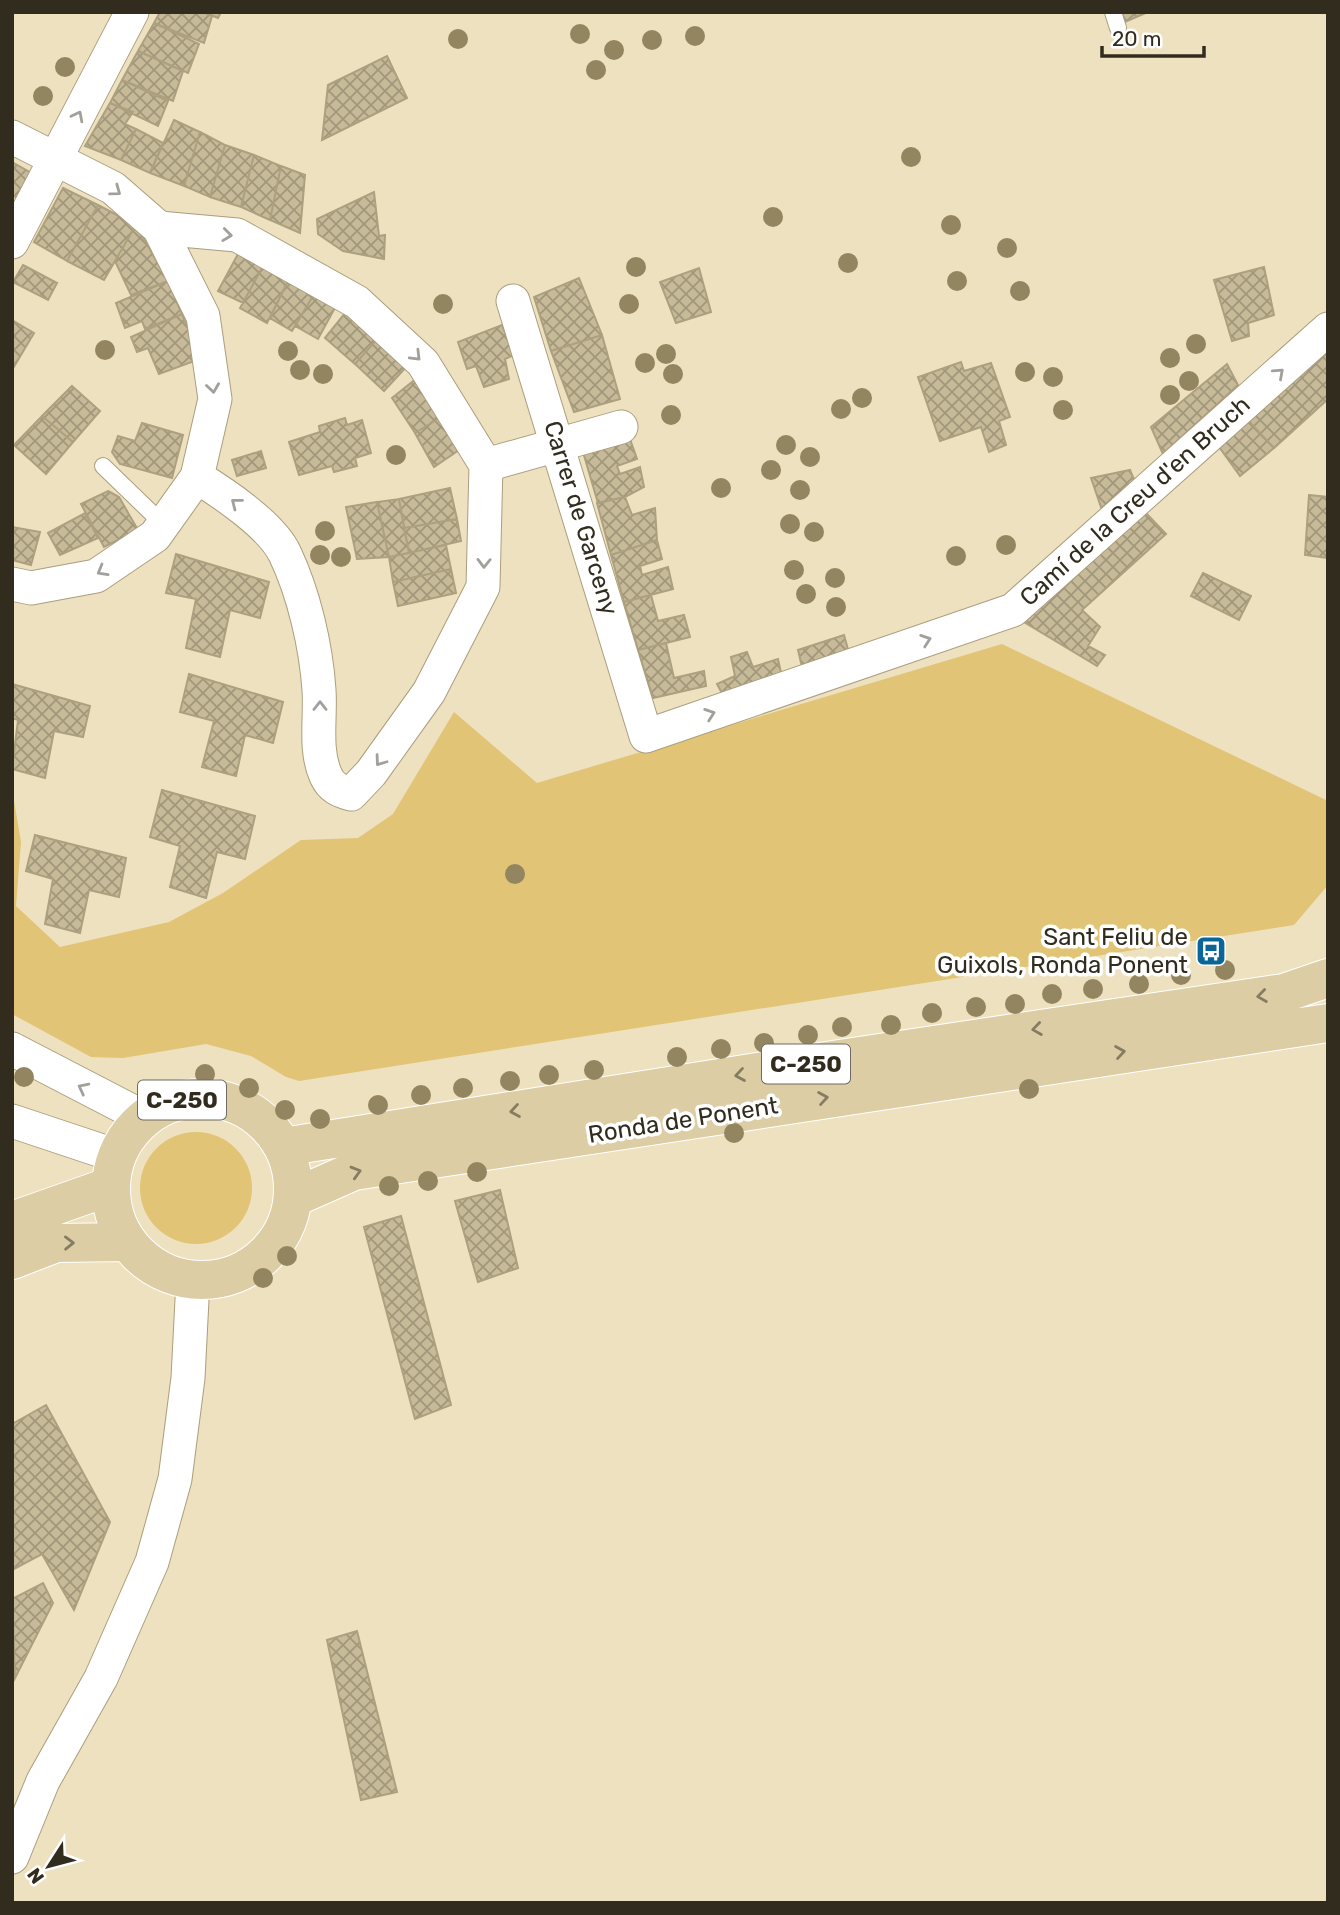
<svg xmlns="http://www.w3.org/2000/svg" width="1340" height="1915" font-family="Rubik,sans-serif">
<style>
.green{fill:#e1c475}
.building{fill:url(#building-cross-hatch);stroke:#aca07f;stroke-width:2}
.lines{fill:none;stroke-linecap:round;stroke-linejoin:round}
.service-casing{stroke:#ab9e7e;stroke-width:18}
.minor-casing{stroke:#ab9e7e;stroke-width:35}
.primary-casing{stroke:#fff;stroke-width:40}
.service{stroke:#fff;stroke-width:16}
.minor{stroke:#fff;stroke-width:33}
.primary{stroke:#dccda5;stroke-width:38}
.tree{fill:#928560}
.oneway{stroke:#a2a09a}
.oneway2{stroke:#867c62}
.labels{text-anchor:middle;stroke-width:7;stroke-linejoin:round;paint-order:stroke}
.shield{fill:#fff;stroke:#6f6b62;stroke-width:2}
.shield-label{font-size:23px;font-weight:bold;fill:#312c1e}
.street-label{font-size:24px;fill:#312c1e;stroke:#fff}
.poi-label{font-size:24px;fill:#312c1e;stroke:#fff;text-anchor:end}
</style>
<defs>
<pattern id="building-cross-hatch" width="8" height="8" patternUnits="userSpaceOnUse" patternTransform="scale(1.75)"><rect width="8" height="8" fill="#c6ba98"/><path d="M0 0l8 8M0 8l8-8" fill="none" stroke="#a1977b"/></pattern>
</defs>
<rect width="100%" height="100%" fill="#eee1bf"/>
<!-- green -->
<path class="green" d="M1002 644 1328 801V885L1294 925 299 1081 286 1077 251 1056 206 1044 123 1058 91 1057 12 1014V789L21 842 16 906 60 947 169 922 223 893 301 840 358 838 393 814 454 712 537 783Z
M140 1188a56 56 0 1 1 112 0a56 56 0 1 1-112 0Z"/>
<!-- building -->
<path class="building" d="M160 12H203L212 16 204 43 154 23Z
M203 12H221L218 18Z
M1122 12H1148L1125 22Z
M154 23 199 44 188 73 138 51Z
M138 51 183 71 173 101 122 80Z
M387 56 407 98 322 140 328 85Z
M122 80 168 101 158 126 110 103Z
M110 103 133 112 125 124 136 129 121 160 85 146Z
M174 120 200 132 184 186 150 173Z
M136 129 163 143 150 173 121 160Z
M200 132 225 145 210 197 184 186Z
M225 145 254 155 241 207 210 197Z
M254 155 281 166 270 220 241 207Z
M12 162 33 174 19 199 12 195Z
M281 166 305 175 300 233 270 220Z
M63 188 98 205 67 261 34 242Z
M374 192 379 236 385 235 384 259 343 251 318 234 317 219Z
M98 205 136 225 104 280 67 261Z
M136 225 168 281 131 295 115 261Z
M238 254 263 266 243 303 218 291Z
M23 265 57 283 48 300 13 282Z
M263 266 289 279 267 323 240 308Z
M1264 267 1274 315 1248 323 1249 336 1232 341 1214 280Z
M699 268 711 312 676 323 660 282Z
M579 278 602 335 551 351 534 297Z
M289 279 316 291 292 331 270 318Z
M168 281 182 314 145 329 142 321 125 328 116 303Z
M316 291 337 304 318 339 295 326Z
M346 312 378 338 355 364 325 338Z
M182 314 200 359 159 374 148 348 137 352 131 337Z
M12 320 34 333 12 370Z
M502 325 514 355 505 359 509 379 484 387 476 366 467 369 458 342Z
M602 335 620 399 574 412 551 351Z
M378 338 408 365 384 391 355 364Z
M1328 340V399L1274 448 1244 416Z
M961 362 964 371 991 363 1010 417 999 421 1006 445 989 452 981 427 940 441 918 377Z
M1227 364 1238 385 1163 454 1151 427Z
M417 378 441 417 415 433 392 398Z
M72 386 100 411 73 442 42 416Z
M42 416 73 442 46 474 14 445Z
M1244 416 1274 448 1240 476 1217 444Z
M441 417 462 448 434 467 415 433Z
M345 418 347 425 362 420 371 453 355 458 357 466 334 472 332 466 299 475 289 442 320 432 319 426Z
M142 423 183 435 172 478 120 464 112 452 118 436 135 441Z
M630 439 637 459 617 466 620 474 640 467 644 487 625 497 598 503 583 452Z
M261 451 266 468 237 476 232 460Z
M1130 470 1135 482 1102 510 1091 478Z
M450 488 457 519 404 528 399 499Z
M108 491 119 497 138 530 104 547 81 504Z
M1309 495 1328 497V558L1305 555Z
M625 497 632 515 655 508 657 540 611 555 597 503Z
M399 499 409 553 389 557 377 502Z
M377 502 389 557 357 559 346 507Z
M1144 511 1166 534 1082 610 1100 627 1088 646 1105 655 1097 666 1024 622Z
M85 513 98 538 60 555 48 533Z
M457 519 461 541 409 553 404 528Z
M12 527 40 532 31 565 12 560Z
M657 540 662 559 640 566 642 575 668 567 673 589 624 602 611 555Z
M446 545 451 569 393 582 389 557Z
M176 554 269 582 260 618 230 610 220 657 186 648 196 599 166 593Z
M451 569 456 593 398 606 393 582Z
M1203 573 1251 596 1239 620 1191 596Z
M651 595 658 621 684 615 690 637 638 650 624 602Z
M844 635 849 653 802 667 798 650Z
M666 643 674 678 704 671 706 686 653 698 638 650Z
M747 652 753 667 778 659 782 677 724 697 717 684 735 676 731 657Z
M189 674 283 702 273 743 245 735 236 776 202 767 214 721 180 712Z
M12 684 90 706 83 737 54 731 45 778 12 769 18 720 12 718Z
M162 790 255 816 245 859 217 852 206 898 170 887 180 846 150 837Z
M35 835 126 858 119 897 89 890 80 933 45 924 53 879 26 871Z
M500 1190 518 1268 478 1282 455 1201Z
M401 1216 451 1405 415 1419 364 1227Z
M46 1405 110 1522 74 1610 42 1554 12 1570V1424Z
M43 1583 53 1603 15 1678 12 1599Z
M357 1631 397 1792 361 1800 327 1640Z"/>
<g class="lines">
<!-- service casing -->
<g class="service-casing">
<path id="service" d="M1113 12 1118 28
M103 466 164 525"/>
</g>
<!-- minor casing -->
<g class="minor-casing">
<path id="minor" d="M12 137 113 188 159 228 203 316 215 399 197 477 155 536 96 576 31 588 12 584
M159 228 237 235 357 302 423 363 486 465 483 587 429 692 371 773 351 794C339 791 331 787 326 776 314 750 321 717 319 690 316 646 304 594 285 554 272 526 223 493 197 477
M12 242 132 12
M513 301 646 736 1013 610 1328 329
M486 465 621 427
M12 1049 145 1118
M12 1121 117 1156
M12 1857 43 1781 101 1678 152 1562 175 1479 188 1378 193 1280"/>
</g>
<!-- primary casing -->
<g class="primary-casing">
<path id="primary" d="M111 1189a91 91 0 1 1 182 0a91 91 0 1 1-182 0Z
M283 1147 833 1060 1284 993 1328 978
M293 1198 354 1171 1328 1023
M12 1221 111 1186
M12 1260 56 1243 128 1242"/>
</g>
<!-- service -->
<use href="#service" class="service"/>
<!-- minor -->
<use href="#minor" class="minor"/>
<!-- primary -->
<use href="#primary" class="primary"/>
</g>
<!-- trees -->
<g class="tree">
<circle cx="580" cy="34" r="10"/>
<circle cx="695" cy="36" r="10"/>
<circle cx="458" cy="39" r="10"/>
<circle cx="652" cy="40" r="10"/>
<circle cx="614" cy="50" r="10"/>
<circle cx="65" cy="67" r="10"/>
<circle cx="596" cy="70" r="10"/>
<circle cx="43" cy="96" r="10"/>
<circle cx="911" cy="157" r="10"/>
<circle cx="773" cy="217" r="10"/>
<circle cx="951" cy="225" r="10"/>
<circle cx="1007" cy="248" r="10"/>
<circle cx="848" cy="263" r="10"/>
<circle cx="636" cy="267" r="10"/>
<circle cx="957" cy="281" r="10"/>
<circle cx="1020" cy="291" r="10"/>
<circle cx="443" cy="304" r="10"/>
<circle cx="629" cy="304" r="10"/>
<circle cx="1196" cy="344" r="10"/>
<circle cx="105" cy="350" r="10"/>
<circle cx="288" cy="351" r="10"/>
<circle cx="666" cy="354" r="10"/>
<circle cx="1170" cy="358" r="10"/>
<circle cx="645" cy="363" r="10"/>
<circle cx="300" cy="370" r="10"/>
<circle cx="1025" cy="372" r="10"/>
<circle cx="323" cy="374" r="10"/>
<circle cx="673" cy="374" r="10"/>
<circle cx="1053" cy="377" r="10"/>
<circle cx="1189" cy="381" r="10"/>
<circle cx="1170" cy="395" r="10"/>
<circle cx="862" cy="398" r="10"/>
<circle cx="841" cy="409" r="10"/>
<circle cx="1063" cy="410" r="10"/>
<circle cx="671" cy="415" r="10"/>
<circle cx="786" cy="445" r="10"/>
<circle cx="396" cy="455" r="10"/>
<circle cx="810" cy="457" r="10"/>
<circle cx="771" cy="470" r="10"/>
<circle cx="721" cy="488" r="10"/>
<circle cx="800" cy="490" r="10"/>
<circle cx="790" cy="524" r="10"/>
<circle cx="325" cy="531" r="10"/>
<circle cx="814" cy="532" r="10"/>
<circle cx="1006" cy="545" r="10"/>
<circle cx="320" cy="555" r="10"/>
<circle cx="956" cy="556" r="10"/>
<circle cx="341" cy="557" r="10"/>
<circle cx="794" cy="570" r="10"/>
<circle cx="835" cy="578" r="10"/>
<circle cx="806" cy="594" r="10"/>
<circle cx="836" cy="607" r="10"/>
<circle cx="515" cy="874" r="10"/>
<circle cx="1225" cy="970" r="10"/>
<circle cx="1181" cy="975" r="10"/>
<circle cx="1139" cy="984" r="10"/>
<circle cx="1093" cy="989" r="10"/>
<circle cx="1052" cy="994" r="10"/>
<circle cx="1015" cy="1004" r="10"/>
<circle cx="976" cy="1007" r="10"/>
<circle cx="932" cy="1013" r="10"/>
<circle cx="891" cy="1025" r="10"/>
<circle cx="842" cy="1027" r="10"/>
<circle cx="808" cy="1035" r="10"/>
<circle cx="764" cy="1043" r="10"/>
<circle cx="721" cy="1049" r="10"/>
<circle cx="677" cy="1057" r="10"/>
<circle cx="594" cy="1070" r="10"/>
<circle cx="205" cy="1074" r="10"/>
<circle cx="549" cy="1075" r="10"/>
<circle cx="24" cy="1077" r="10"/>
<circle cx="510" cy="1081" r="10"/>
<circle cx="249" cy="1088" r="10"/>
<circle cx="463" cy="1088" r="10"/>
<circle cx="1029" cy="1089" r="10"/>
<circle cx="421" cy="1095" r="10"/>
<circle cx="378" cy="1105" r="10"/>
<circle cx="285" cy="1110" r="10"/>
<circle cx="320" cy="1119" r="10"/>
<circle cx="734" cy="1133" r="10"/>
<circle cx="477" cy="1172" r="10"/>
<circle cx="428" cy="1181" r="10"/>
<circle cx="389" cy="1186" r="10"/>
<circle cx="287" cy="1256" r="10"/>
<circle cx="263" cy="1278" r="10"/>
</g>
<!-- one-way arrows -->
<defs><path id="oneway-chevron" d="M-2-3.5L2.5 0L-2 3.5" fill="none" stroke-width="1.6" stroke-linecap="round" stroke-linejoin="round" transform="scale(1.75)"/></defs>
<g class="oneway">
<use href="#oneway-chevron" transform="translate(78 116) rotate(-63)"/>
<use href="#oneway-chevron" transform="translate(116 191) rotate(36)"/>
<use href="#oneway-chevron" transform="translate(227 235) rotate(7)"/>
<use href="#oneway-chevron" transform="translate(416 356) rotate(45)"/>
<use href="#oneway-chevron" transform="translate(1279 373) rotate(-42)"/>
<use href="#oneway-chevron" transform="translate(213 388) rotate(82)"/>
<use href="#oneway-chevron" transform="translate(236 503) rotate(-142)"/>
<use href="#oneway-chevron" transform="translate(484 563) rotate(91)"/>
<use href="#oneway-chevron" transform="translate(102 571) rotate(150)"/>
<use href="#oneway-chevron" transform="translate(926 640) rotate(-19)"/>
<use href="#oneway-chevron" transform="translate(320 706) rotate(-90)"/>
<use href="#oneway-chevron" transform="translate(710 714) rotate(-19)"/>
<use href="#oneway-chevron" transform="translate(380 761) rotate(126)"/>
<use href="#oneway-chevron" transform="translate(83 1088) rotate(-153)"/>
</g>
<g class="oneway2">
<use href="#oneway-chevron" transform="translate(1262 996) rotate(172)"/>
<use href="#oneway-chevron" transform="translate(1037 1029) rotate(172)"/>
<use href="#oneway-chevron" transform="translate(1120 1052) rotate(-9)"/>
<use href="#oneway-chevron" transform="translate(740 1075) rotate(171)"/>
<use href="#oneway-chevron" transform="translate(823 1098) rotate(-9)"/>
<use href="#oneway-chevron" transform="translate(515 1111) rotate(171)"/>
<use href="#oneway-chevron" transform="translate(356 1172) rotate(-16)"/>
<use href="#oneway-chevron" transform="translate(69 1243) rotate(-1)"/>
</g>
<!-- icons -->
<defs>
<g id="bus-square" transform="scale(1.575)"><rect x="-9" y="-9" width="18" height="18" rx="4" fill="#096696" stroke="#fff"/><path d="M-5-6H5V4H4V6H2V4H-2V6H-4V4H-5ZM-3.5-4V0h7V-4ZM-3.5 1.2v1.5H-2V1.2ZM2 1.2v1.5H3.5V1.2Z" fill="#fff"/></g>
</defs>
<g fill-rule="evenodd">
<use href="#bus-square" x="1211" y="951"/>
</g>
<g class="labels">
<!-- shield labels -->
<g class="shield">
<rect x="762" y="1044.5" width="88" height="39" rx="5"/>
<rect x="138" y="1080.5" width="88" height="39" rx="5"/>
</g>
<g class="shield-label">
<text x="806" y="1072">C-250</text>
<text x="182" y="1108">C-250</text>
</g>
<!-- street labels -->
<g class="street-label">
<text transform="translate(1135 501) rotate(-42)" y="8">Camí de la Creu d'en Bruch</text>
<text transform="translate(581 518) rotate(73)" y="8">Carrer de Garceny</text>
<text transform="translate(683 1120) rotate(-9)" y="8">Ronda de Ponent</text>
</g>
<!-- poi labels -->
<g class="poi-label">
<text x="1188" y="945">Sant Feliu de<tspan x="1188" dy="28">Guixols, Ronda Ponent</tspan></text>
</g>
</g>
<!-- border -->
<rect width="1340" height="1915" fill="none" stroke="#312c1e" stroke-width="28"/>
<!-- north arrow -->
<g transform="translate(49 1866) rotate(234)" stroke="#ffffff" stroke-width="5" paint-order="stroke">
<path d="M0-5L12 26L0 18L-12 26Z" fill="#312c1e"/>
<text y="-10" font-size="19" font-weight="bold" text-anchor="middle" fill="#312c1e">N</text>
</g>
<!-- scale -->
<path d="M1102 46v10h102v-10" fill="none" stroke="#312c1e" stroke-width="3.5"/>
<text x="1112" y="46" font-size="21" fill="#312c1e" stroke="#ffffff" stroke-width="5" paint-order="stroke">20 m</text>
</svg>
